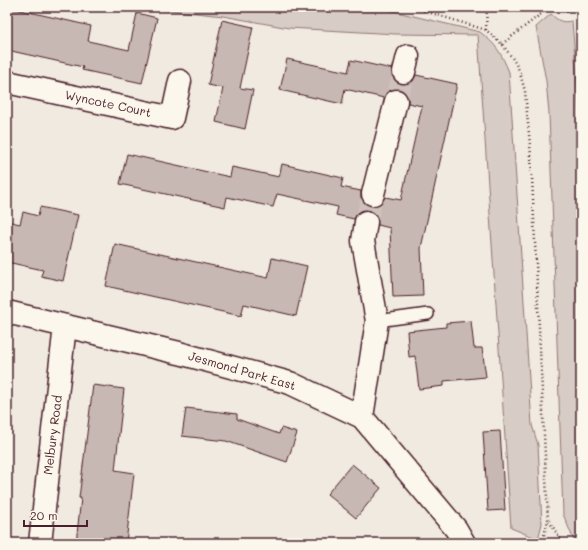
<svg xmlns="http://www.w3.org/2000/svg" width="588" height="550" font-family="Mali,sans-serif">
<style>
.green{fill:#d8ccc6;stroke:#917678}
.building{fill:#c8b8b3;stroke:#4a1f2b}
.lines{fill:none;stroke-linecap:round;stroke-linejoin:round}
.street-tunnel{stroke:#cfc1bc;stroke-width:22;stroke-dasharray:22 11;stroke-linecap:butt}
.lane-casing{stroke:#4a1f2b;stroke-width:14}
.street-casing{stroke:#4a1f2b;stroke-width:25}
.path{stroke:#4a1f2b;stroke-width:2.5;stroke-dasharray:1 3;stroke-linecap:butt}
.lane{stroke:#fbf7ec;stroke-width:11}
.street{stroke:#fbf7ec;stroke-width:22}
.labels{text-anchor:middle;stroke-width:3;stroke-linejoin:round;paint-order:stroke}
.street-label{font-size:12px;fill:#4a1f2b;stroke:#fbf7ec}
</style>
<rect width="100%" height="100%" fill="#f0eae0"/>
<filter id="ink" filterUnits="userSpaceOnUse"><feTurbulence type="fractalNoise" baseFrequency=".025" numOctaves="2"/><feDisplacementMap in="SourceGraphic" scale="8" xChannelSelector="R" yChannelSelector="G"/><feConvolveMatrix kernelMatrix="1 2 1 2 8 2 1 2 1" color-interpolation-filters="sRGB"/></filter>
<g filter="url(#ink)">
<!-- green -->
<path class="green" d="M141 7H376L480 32C497 45 501 53 509 72L532 425 538 445 542 524 538 539 511 528 478 35 396 34 289 28 223 16Z
M551 14C558 21 562 23 572 21L581 130V543H575L563 514 549 113 546 81 536 27Z"/>
<!-- building -->
<path class="building" d="M7 7 91 26 88 41 129 50 137 13 157 18 142 83 82 70 83 67 7 50Z
M222 20 253 27 240 88 253 90 245 129 216 122 223 88 208 85Z
M287 59 348 72 351 60 392 69V75L395 81 401 84H407L413 81 416 75 457 84 421 248 423 296 393 297 390 228 378 225 377 217 374 212 368 210 361 211 357 214 354 219 336 215 338 207 277 194 273 207 227 197 225 207 120 184 127 154 230 177 232 167 279 177 282 164 343 178 341 187 361 191V198L365 203 370 206H377L382 202 385 197 401 200 422 106 408 103V97L405 92 399 89H393L387 92 384 98 345 89 342 104 280 90Z
M40 207 78 215 63 281 41 276 43 270 7 262V221L20 224 23 212 38 216Z
M115 244 268 278 272 258 307 266 296 316 244 304 241 316 106 286Z
M471 321 474 348H482L486 377 444 381V386L419 389 415 356 409 357 407 331 446 327V323Z
M93 385 124 389 115 470 134 473 126 543H76L81 498H79Z
M186 408 237 414V419L279 434 281 428 297 433 287 462 226 441 182 436Z
M500 431 505 510 488 511 483 432Z
M352 464 381 488 356 518 327 494Z"/>
<g class="lines">
<!-- street-tunnel -->
<path class="street-tunnel" d="M396 101 404 72
M366 222 373 194"/>
<!-- lane casing -->
<g class="lane-casing">
<path id="lane" d="M377 321 428 314"/>
</g>
<!-- street casing -->
<g class="street-casing">
<path id="street" d="M404 72 408 56
M7 82 172 118 180 81
M373 194 396 101
M7 312 179 353 290 383 362 417 456 529 464 543
M362 417 377 321 363 241 366 222
M40 543 65 326"/>
</g>
<!-- path -->
<path class="path" d="M412 7 486 30 502 44 513 59 519 70 525 91 531 156 548 520 542 543
M566 7 568 13
M486 30 487 7
M502 44 550 7
M549 521 563 543"/>
<!-- lane -->
<use href="#lane" class="lane"/>
<!-- street -->
<use href="#street" class="street"/>
</g>
</g>
<g class="labels">
<!-- street labels -->
<g class="street-label">
<text transform="translate(108 104) rotate(12)" y="4">Wyncote Court</text>
<text transform="translate(242 371) rotate(16)" y="4">Jesmond Park East</text>
<text transform="translate(53 435) rotate(-83)" y="4">Melbury Road</text>
</g>
</g>
<!-- margin -->
<rect width="588" height="550" fill="none" stroke="#fbf7ec" stroke-width="24"/>
<rect x="12" y="12" width="564" height="526" fill="none" stroke="#4a1f2b" stroke-width="1.5" filter="url(#ink)"/>
<!-- scale -->
<path d="M24 520v6h63v-6" fill="none" stroke="#4a1f2b" stroke-width="2"/>
<text x="30" y="520" font-size="12" fill="#4a1f2b" stroke="#fbf7ec" stroke-width="3" paint-order="stroke">20 m</text>
</svg>
